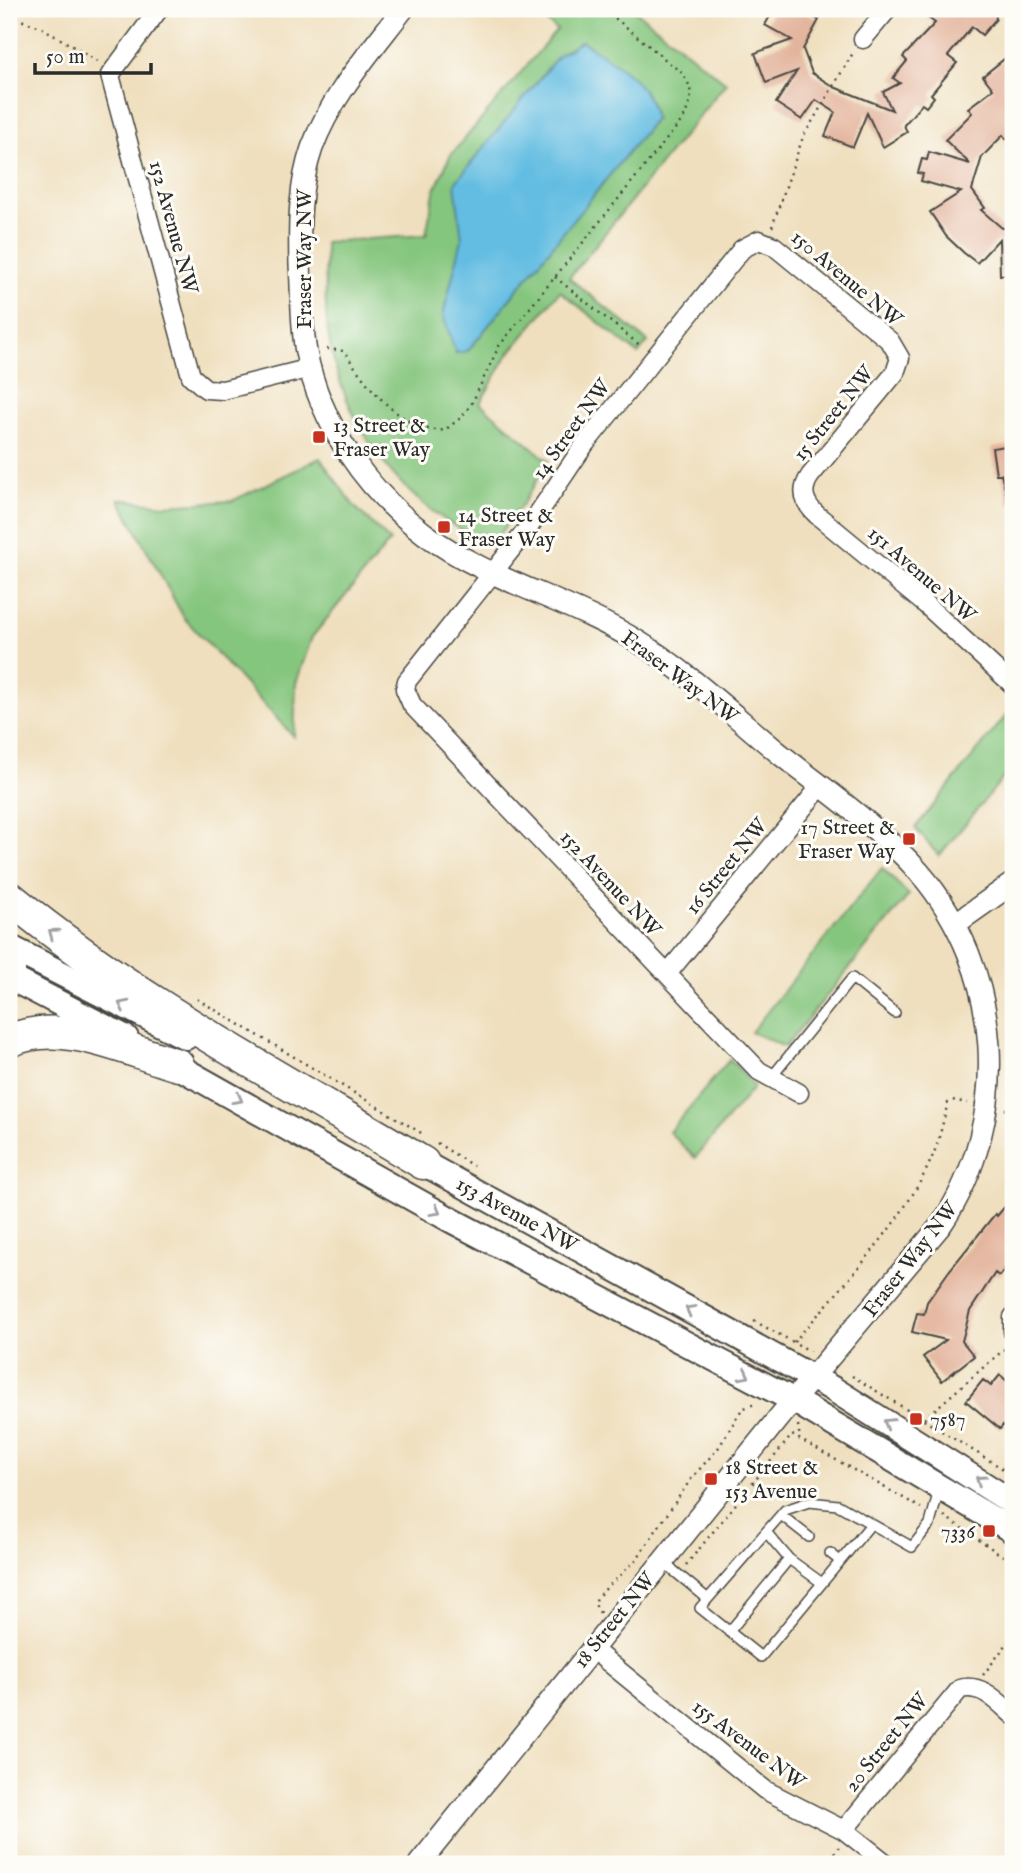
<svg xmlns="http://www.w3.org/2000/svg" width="1022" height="1873" font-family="'IM FELL English',serif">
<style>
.green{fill:#85c67e;stroke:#587854;stroke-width:2}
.water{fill:#64bde2;stroke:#487486;stroke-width:2}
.building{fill:#e3b39b}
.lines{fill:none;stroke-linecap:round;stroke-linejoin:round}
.service-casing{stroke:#484641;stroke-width:12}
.minor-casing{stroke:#484641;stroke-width:21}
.tertiary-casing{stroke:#484641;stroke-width:24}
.secondary-casing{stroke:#484641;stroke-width:28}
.motorway-casing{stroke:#484641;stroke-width:35}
.path{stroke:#484641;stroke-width:2.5;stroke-dasharray:2 5;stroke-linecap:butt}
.service{stroke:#fff;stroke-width:9}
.minor{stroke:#fff;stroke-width:18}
.tertiary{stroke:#fff;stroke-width:21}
.secondary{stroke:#fff;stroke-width:24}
.motorway{stroke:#fff;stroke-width:32}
.oneway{stroke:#a0a0a0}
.poi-dot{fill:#c8321e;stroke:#fdfcf7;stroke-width:2.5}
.labels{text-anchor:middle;stroke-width:6;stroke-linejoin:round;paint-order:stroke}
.street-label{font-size:21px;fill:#2b2b2b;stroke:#fdfcf7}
.poi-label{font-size:21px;fill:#2b2b2b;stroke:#fdfcf7;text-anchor:start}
</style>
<rect width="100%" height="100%" fill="#fdfcf7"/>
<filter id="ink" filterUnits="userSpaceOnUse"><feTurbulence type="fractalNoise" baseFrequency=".0143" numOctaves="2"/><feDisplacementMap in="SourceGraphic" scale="14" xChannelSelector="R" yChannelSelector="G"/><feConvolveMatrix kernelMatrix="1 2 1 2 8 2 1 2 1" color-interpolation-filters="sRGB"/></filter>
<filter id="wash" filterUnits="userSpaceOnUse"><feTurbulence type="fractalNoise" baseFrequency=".00686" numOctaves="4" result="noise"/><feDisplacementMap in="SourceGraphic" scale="28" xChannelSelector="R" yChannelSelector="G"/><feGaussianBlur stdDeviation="1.57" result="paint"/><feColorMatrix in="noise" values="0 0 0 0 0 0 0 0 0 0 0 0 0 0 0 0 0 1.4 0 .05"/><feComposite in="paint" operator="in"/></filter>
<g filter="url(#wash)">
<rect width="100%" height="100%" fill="#efdfbe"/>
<!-- green -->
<path class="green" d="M531 9H633L726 83 569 278 648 342 638 354 560 291 507 356 480 403 548 461 524 502 497 537C471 541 452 525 431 510 376 468 339 402 328 333 324 304 326 272 325 242L426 235 434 192 450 156 557 30Z
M320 458 354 506 390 541 312 637 296 683 294 737 184 618 119 499 164 505 232 501Z
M1013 707V766L939 856 915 828Z
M882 868 909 895 785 1047 751 1032Z
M730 1059 754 1087 695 1158 669 1132Z"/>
<!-- water -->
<path class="water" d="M582 41C613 63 648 78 655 119L468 351 456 353 443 315 462 239 455 183 558 56Z"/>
<g id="blocks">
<!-- building -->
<path class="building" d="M774 9H811L807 14 819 20 803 49 812 73 834 87 892 110 883 92 900 83 893 78 907 61 903 57 935 23 917 9H995L996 19 982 35 972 27 948 56 957 63 931 94 934 97 926 107 922 104 904 125 907 132 883 147 867 113 853 147 825 136 835 112 816 100 802 120 776 103 797 71 766 83 755 53 792 40 765 25Z
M1008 56 1013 62V133L1006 139 1003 135 982 157 972 190 985 208 981 210 1002 228 1013 227V274L1000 275 999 239 977 263 964 253 946 236 930 212 961 192 921 181 923 174 918 173 922 159 927 160 929 152 970 164 945 140 972 113 968 108 993 89 983 76Z
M1013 445V505H1009L1001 474H996L992 448Z
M1013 1197V1258L999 1276 995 1273 970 1311 962 1341 974 1356 942 1381 923 1357 946 1340 912 1332 917 1313 924 1314 927 1302 949 1271 995 1214 997 1216Z
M1000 1375 1013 1386V1433L1003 1425 1000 1429 966 1401 983 1380 991 1386Z"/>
</g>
</g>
<g filter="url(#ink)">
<use href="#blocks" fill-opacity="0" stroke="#484641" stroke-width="2"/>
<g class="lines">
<!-- service casing -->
<g class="service-casing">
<path id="service" d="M770 1079 852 978 895 1013
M781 1515 809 1537
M871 1524 761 1657 700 1608 785 1510 809 1502 838 1505 912 1547 930 1524 939 1490
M766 1532 789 1559
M830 1553 840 1561
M663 1562 708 1599
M729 1632 789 1559 822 1583"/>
</g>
<!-- minor casing -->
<g class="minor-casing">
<path id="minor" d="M159 9 110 75 191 376 206 389 223 390 311 368
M863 39 888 9
M667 974 821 786
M799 1093 759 1071 412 705 405 689 407 681 529 527 585 444 742 249 759 240 774 246 890 341 900 358 895 373 810 476C800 491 804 503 817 515L925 604 1013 685
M1013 1317V1332
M591 1648 765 1790 844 1830 887 1864
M844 1830 960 1689C982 1683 998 1702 1013 1715"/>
</g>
<!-- tertiary casing -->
<g class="tertiary-casing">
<path id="tertiary" d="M403 9C370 52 331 96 312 148 299 185 299 226 300 265 302 294 301 324 306 352 320 424 367 491 425 534 487 580 570 600 637 641 688 672 734 716 780 754 827 791 879 827 919 872 1004 970 1013 1118 941 1225L780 1416 419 1864
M955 924 1013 883"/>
</g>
<!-- secondary casing -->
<g class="secondary-casing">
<path id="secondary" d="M9 947 186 1037
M9 977 126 1038
M161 1057 451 1220 793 1400 1013 1531
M407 1154 833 1389 1013 1503"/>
</g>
<!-- motorway casing -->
<g class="motorway-casing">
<path id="motorway" d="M9 897C135 1001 283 1079 423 1163
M9 961V978
M9 1041C62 1017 126 1050 178 1065"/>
</g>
<!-- path -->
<path class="path" d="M9 16 41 27 100 63
M772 227 803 137 853 53
M555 277 642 347
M327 349 344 351C365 383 402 434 445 430L462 417 472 403 499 346 683 119C691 102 695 91 683 74L604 9
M197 999 423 1134
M1005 1109 1013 1111
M437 1143 473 1166
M754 1321 810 1351
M794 1342C839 1290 907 1219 933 1155 940 1139 943 1120 948 1103L952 1100 967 1103
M852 1376 1013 1475
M924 1419 1008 1346
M798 1425 800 1439
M944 1516 1013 1563
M686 1565 792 1435 921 1508
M600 1613 595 1604 597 1597 636 1560 691 1479 719 1447 742 1409 757 1403
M983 1675 1013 1636
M825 1864 839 1847"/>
<!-- service -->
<use href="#service" class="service"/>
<!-- minor -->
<use href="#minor" class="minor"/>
<!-- tertiary -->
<use href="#tertiary" class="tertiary"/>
<!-- secondary -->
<use href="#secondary" class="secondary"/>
<!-- motorway -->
<use href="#motorway" class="motorway"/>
</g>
<!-- one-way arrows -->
<defs><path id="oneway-chevron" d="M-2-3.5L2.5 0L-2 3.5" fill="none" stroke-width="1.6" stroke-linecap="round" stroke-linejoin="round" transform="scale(1.75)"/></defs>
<g class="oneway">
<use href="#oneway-chevron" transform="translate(53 933) rotate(-143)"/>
<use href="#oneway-chevron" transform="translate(123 1005) rotate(-153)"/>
<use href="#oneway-chevron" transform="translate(238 1099) rotate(29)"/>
<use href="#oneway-chevron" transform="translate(436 1211) rotate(30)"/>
<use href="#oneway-chevron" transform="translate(690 1310) rotate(-151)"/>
<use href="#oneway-chevron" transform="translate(745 1375) rotate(28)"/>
<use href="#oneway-chevron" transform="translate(888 1423) rotate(-148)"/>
<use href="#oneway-chevron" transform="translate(980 1480) rotate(-145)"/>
</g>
</g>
<!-- markers -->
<g class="poi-dot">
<rect x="312" y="430" width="14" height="14" rx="3.5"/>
<rect x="437" y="520" width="14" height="14" rx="3.5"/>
<rect x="902" y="832" width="14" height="14" rx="3.5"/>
<rect x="909" y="1412" width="14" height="14" rx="3.5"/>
<rect x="704" y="1472" width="14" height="14" rx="3.5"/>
<rect x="982" y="1524" width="14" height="14" rx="3.5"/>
</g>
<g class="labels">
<!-- street labels -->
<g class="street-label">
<text transform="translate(174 227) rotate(75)" y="7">152 Avenue NW</text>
<text transform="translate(304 259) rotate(-90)" y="7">Fraser Way NW</text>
<text transform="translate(847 278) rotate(40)" y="7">150 Avenue NW</text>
<text transform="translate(833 413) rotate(-51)" y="7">15 Street NW</text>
<text transform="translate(571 429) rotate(-54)" y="7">14 Street NW</text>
<text transform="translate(922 574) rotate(41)" y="7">151 Avenue NW</text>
<text transform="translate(680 677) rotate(37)" y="7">Fraser Way NW</text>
<text transform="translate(726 866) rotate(-51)" y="7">16 Street NW</text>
<text transform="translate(611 883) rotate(47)" y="7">152 Avenue NW</text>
<text transform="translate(517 1214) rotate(29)" y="7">153 Avenue NW</text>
<text transform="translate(910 1259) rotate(-52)" y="7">Fraser Way NW</text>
<text transform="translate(614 1620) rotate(-51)" y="7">18 Street NW</text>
<text transform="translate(886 1742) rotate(-51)" y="7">20 Street NW</text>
<text transform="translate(749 1744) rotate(37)" y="7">155 Avenue NW</text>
</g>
<!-- poi labels -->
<g class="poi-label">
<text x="333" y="432">13 Street &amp;<tspan x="333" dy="24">Fraser Way</tspan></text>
<text x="458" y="522">14 Street &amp;<tspan x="458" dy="24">Fraser Way</tspan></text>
<text x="895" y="834" text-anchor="end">17 Street &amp;<tspan x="895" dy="24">Fraser Way</tspan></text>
<text x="930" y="1426">7587</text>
<text x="725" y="1474">18 Street &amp;<tspan x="725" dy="24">153 Avenue</tspan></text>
<text x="975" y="1538" text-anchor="end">7336</text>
</g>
</g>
<!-- margin -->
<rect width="1022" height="1873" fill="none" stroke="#fdfcf7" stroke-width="35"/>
<!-- scale -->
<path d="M35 63v10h116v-10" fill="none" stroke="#2b2b2b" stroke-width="3.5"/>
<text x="46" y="63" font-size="21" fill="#2b2b2b" stroke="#fdfcf7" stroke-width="5" paint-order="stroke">50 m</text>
</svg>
